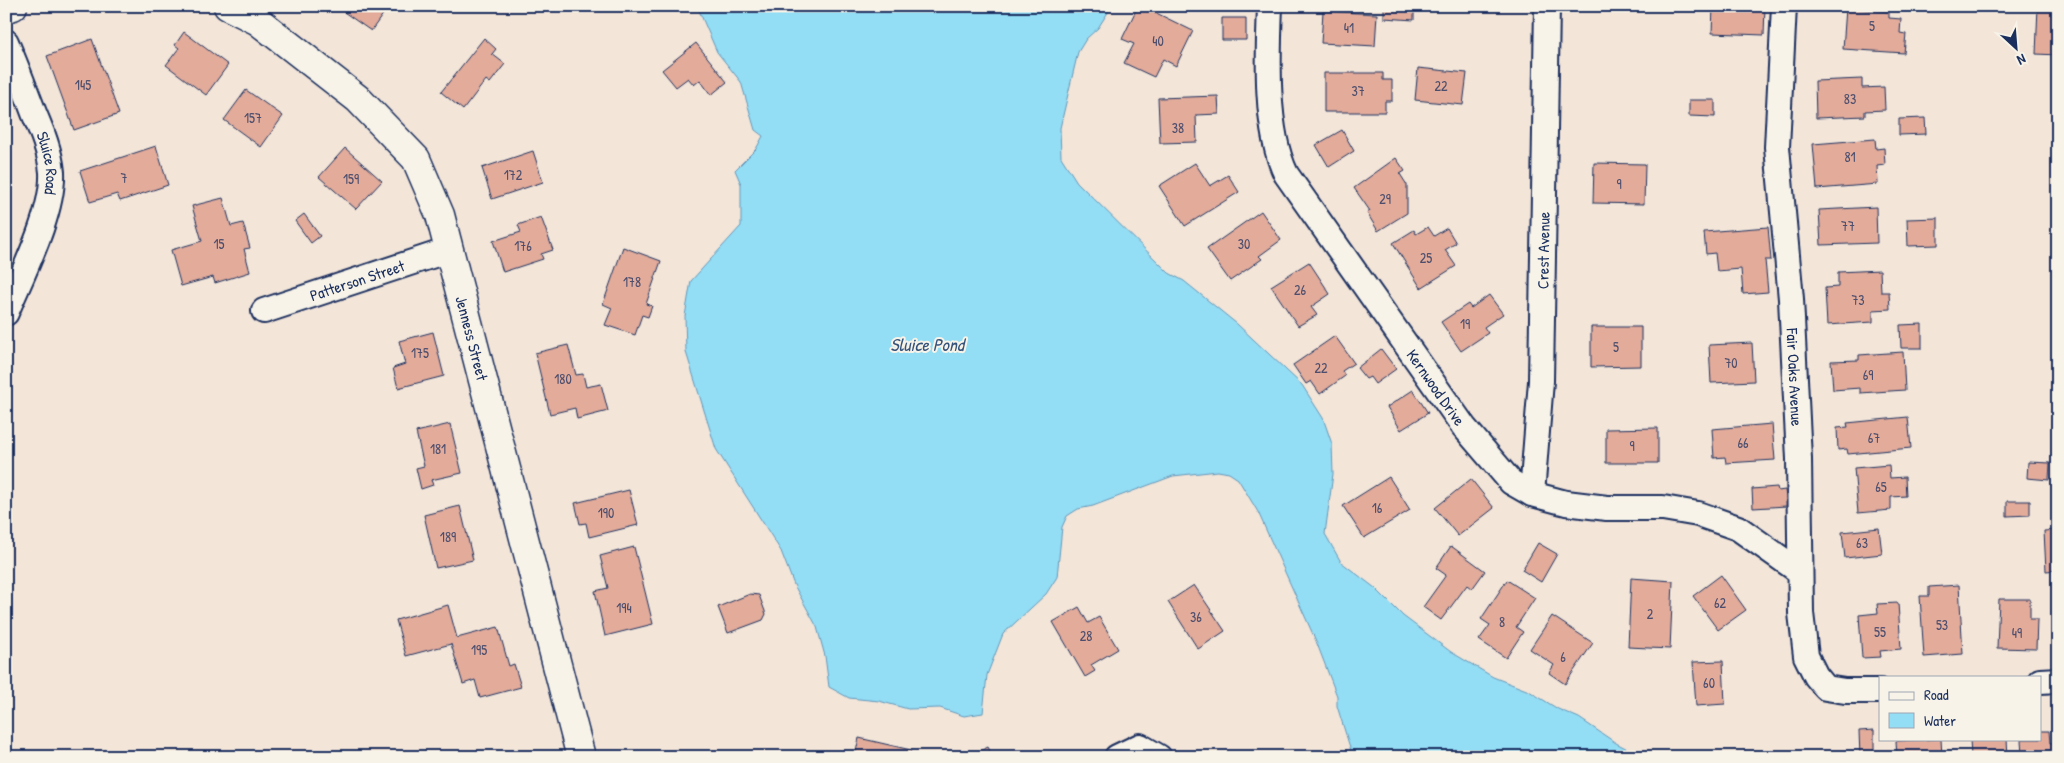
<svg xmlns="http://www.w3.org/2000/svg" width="2064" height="763" font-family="'Patrick Hand',sans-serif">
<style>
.water{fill:#93ddf5;stroke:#6397b9}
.building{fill:#e2ab9a;stroke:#1b2f5e}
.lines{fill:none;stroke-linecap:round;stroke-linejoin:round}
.minor-casing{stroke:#1b2f5e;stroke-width:28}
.tertiary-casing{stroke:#1b2f5e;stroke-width:31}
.minor{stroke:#f7f3e8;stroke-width:24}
.tertiary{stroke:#f7f3e8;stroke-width:28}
.labels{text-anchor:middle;stroke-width:4;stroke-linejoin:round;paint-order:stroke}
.number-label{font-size:14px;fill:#4d4e6d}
.street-label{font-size:16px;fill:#1b2f5e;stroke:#f7f3e8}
.water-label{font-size:18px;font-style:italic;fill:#33527c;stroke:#f7f3e8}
</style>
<rect width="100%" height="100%" fill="#f3e5d8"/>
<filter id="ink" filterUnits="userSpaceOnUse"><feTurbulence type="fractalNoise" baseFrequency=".02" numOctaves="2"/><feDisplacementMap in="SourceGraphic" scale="10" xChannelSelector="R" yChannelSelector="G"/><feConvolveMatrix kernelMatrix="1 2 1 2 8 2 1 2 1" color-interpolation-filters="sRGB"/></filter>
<g filter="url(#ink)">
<!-- water -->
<path class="water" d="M697 6H1112L1098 28 1086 39 1078 52 1060 128 1061 157 1077 182 1169 273 1184 281 1237 324 1302 385 1323 418 1332 444 1333 474 1325 534 1341 562 1375 588 1403 616 1451 652 1493 677 1529 691 1558 709 1579 718 1616 743 1643 757H1353L1337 706V696L1316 641 1258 512 1238 479 1229 473 1218 471 1173 476 1093 506 1078 509 1067 516 1062 527 1057 577 1046 594 1003 634 987 675 983 713 964 716 940 708 908 709 879 701 849 698 829 687 825 656 817 627 794 585 781 551 716 449 686 352 685 316 691 281 741 226V184L735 170 756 149 763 136 755 130 741 82 717 52Z"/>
<!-- building -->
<path class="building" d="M344 6H389L371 31 341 10Z
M1138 6H1142L1193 31 1176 66 1163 59 1154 77 1124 63 1134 44 1122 39Z
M1384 6H1414V20L1384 18Z
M1713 6H1765L1764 35 1712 33Z
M2038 6H2058V55L2036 54Z
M1846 8 1889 12V18L1901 19 1900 33 1906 34 1904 53 1843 49Z
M1323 11 1377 14 1375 46 1321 43Z
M1222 18H1246V40H1222Z
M184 32 228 65 206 95 166 65 179 48 175 45Z
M484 38 496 49 492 54 505 64 490 83 486 80 463 110 441 92Z
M92 39 119 114 74 130 47 56Z
M696 43 727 82 711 95 700 80 694 85 688 78 676 87 662 70Z
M1418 68 1467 73 1463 105 1415 100Z
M1324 73H1383V80H1392V101H1385V112H1324Z
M1862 79V88L1884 87 1885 110 1865 111V116L1816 118 1815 81Z
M246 90 283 116 261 147 224 120Z
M1218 96 1219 114 1196 115 1197 142 1160 143 1158 98Z
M1689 100H1715V117L1689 116Z
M1925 118 1926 134 1899 135V119Z
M1342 130 1354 151 1329 167 1316 145Z
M1875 139 1876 149 1884 148 1885 165 1877 166 1878 184 1817 189 1813 144Z
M156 146 168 185 120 201 117 194 90 202 80 171Z
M345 148 382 181 356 209 319 177Z
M533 151 543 182 492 199 482 168Z
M1396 158 1405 171 1400 174 1407 185V213L1378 231 1367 213 1370 211 1354 188Z
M1195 163 1210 186 1228 175 1239 192 1185 226 1159 186Z
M1594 163 1645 164 1644 204 1593 203Z
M223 198 231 226 243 223 250 248 244 249 250 272 215 283 213 277 181 286 171 250 202 241 192 206Z
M1876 207 1877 243 1821 245 1819 210Z
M1261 211 1281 240 1259 256 1262 259 1230 281 1207 249Z
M304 214 320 236 311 243 295 221Z
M541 217 553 250 541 254 543 259 503 272 493 241 521 232 518 225Z
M1938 218V245L1908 246 1907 219Z
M1428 227 1434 236 1447 228 1456 243 1445 250 1456 266 1421 288 1393 243 1414 230 1416 234Z
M1768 227 1771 260H1765L1768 292 1743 294 1741 269 1717 271 1715 253 1706 254 1704 232Z
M623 247 661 261 646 304 652 306 648 317 642 315 635 335 605 325 612 308 603 304Z
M1309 262 1330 294 1311 307 1317 315 1298 326 1271 286Z
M1880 270 1881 292H1889L1890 309 1873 310V322L1827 325 1825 288 1838 287V272Z
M1489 295 1503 314 1484 327 1488 333 1461 351 1441 322 1468 304 1471 308Z
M1922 324V348H1901L1900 325Z
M1591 327H1641V366L1591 367Z
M433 332 444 376 398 388 393 368 405 364 399 341Z
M1335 336 1354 363 1342 371 1345 376 1320 394 1311 381 1306 384 1293 365Z
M1752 343 1754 381 1711 383 1709 345Z
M568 345 576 375 583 374 586 387 601 384 608 411 577 419 575 408 550 414 535 353Z
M1381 349 1396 369 1375 384 1370 377 1366 379 1357 368Z
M1903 352 1905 390 1860 393V388L1833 390 1831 361 1859 360V355Z
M1413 390 1428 413 1401 430 1387 407Z
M1908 417 1911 448 1848 454 1847 449 1838 450 1837 428 1848 427 1847 423Z
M450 424 462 473 431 480 433 485 421 489 416 468 424 466 416 432Z
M1772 424 1775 460 1726 463 1725 457 1714 458 1712 429Z
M1658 428V463H1606V429Z
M2028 462 2050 463 2049 480 2027 478Z
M1889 465 1890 478 1905 477 1906 496 1891 497V510L1858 513 1854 468Z
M1389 477 1410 510 1364 538 1343 506Z
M1471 479 1494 508 1458 536 1435 508Z
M1777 487 1778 491 1785 490 1787 506 1753 508 1752 489Z
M629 490 638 525 589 537 586 523 580 524 575 503Z
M2007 501H2030V515L2007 516Z
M460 506 473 560 436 568 424 515Z
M1879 528 1882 554 1845 558 1842 532Z
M2058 530V570L2046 571 2044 531Z
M1538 543 1557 554 1541 582 1522 570Z
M1451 546 1485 571 1472 589 1467 585 1441 620 1423 607 1446 575 1436 568Z
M634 547 653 624 605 636 595 591 608 588 600 556Z
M1721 575 1746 610 1718 630 1693 596Z
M1631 578 1673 581 1670 649 1628 647Z
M1507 580 1535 598 1516 627 1523 632 1506 658 1479 640 1490 625 1481 619Z
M1194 585 1225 631 1198 649 1168 602Z
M1959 585 1963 654 1924 657 1920 596H1929V587Z
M750 594 759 595 766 614 763 620 728 633 718 607Z
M1999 599H2030V619H2037L2036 649 1997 648Z
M1898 603 1901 649 1880 651 1881 657 1862 658 1859 615 1878 613 1877 604Z
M448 605 457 638 498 627 509 666 514 664 521 687 480 698 475 680 463 684 451 644 406 656 396 620Z
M1079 607 1088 623 1099 617 1118 649 1091 665 1095 671 1085 677 1053 622Z
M1552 616 1593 643 1565 684 1549 673 1554 665 1530 649Z
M1723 661 1725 704 1696 706 1693 662Z
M1874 730V753H1880V757H1860L1859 731Z
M2040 731H2049L2050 743 2058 742V757H2022L2021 739H2040Z
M859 738 911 750 909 757 855 756Z
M1941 739 1942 757H1897L1896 741Z
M1970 739H2007L2008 757H1971Z
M988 747 993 757H968Z"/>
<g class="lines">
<!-- minor casing -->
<g class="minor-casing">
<g id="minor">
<path id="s1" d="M1270 6C1268 55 1265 131 1286 174L1464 427 1511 482 1532 494 1566 503 1607 508H1663L1698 514 1738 528 1800 572"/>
<path id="s2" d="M1784 6 1777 147 1791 299 1799 459 1801 613 1806 656 1816 676 1826 688 1845 691H1880"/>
<path id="s3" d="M6 42C16 65 25 89 34 113 42 132 50 151 52 172 54 213 22 274 6 313"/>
<path id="s4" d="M264 311 449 250"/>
<path id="s5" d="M1532 494 1541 381 1547 6"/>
<path d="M2040 681 2058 680"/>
<path d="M1117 757 1140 746 1159 757"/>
</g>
</g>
<!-- tertiary casing -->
<g class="tertiary-casing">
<g id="tertiary">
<path id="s6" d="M228 6 258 21 358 99 416 159 440 215 581 757"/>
<path d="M6 8 13 6"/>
</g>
</g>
<!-- minor -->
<use href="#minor" class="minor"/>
<!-- tertiary -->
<use href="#tertiary" class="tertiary"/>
</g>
</g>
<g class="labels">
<!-- number labels -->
<g class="number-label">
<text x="1872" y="31">5</text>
<text x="1349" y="33">41</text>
<text x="1158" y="46">40</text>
<text x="83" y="90">145</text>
<text x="1441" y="91">22</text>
<text x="1358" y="96">37</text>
<text x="1850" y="104">83</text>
<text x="253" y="123">157</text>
<text x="1178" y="133">38</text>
<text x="1850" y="162">81</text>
<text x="513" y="180">172</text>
<text x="124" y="183">7</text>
<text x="351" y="184">159</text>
<text x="1619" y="189">9</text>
<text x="1385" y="204">29</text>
<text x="1848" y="231">77</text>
<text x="219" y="249">15</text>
<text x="1244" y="249">30</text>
<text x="523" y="251">176</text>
<text x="1426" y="263">25</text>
<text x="632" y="287">178</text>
<text x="1300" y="295">26</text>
<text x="1858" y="305">73</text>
<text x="1465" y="329">19</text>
<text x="1616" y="352">5</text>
<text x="420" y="358">175</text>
<text x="1731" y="368">70</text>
<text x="1321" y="373">22</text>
<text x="1868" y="380">69</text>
<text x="563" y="384">180</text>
<text x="1874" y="443">67</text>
<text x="1743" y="448">66</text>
<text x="1632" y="451">9</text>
<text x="438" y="454">181</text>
<text x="1881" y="492">65</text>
<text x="1377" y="513">16</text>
<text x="606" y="518">190</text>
<text x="448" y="542">189</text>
<text x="1862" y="548">63</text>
<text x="1720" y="608">62</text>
<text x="624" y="613">194</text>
<text x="1650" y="619">2</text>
<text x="1196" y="622">36</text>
<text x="1502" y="627">8</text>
<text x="1942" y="630">53</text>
<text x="1880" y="637">55</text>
<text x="2017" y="638">49</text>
<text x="1086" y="641">28</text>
<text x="479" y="655">195</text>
<text x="1563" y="662">6</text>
<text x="1709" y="688">60</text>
</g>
<!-- street labels -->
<g class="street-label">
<text dy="6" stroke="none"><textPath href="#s3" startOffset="129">Sluice Road</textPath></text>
<text dy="6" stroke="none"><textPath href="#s5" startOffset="244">Crest Avenue</textPath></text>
<text dy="6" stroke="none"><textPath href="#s4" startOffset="98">Patterson Street</textPath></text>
<text dy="6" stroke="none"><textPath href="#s6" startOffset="432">Jenness Street</textPath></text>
<text dy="6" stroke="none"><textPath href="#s2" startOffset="372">Fair Oaks Avenue</textPath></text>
<text dy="6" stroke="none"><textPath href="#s1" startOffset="431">Kernwood Drive</textPath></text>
</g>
<!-- water labels -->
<g class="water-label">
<text x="927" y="351">Sluice Pond</text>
</g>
</g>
<!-- margin -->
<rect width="2064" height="763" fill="none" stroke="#f7f3e8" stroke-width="25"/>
<rect x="12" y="12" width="2039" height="738" fill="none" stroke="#1b2f5e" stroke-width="2" filter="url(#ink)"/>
<!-- legend -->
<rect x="1879" y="676" width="162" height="65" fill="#f7f3e8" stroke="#9fa5b1"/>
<rect x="1889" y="692" width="25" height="8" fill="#f7f3e8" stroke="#9fa5b1"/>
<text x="1924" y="700" font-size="15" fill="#1b2f5e">Road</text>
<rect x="1889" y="713" width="25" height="15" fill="#93ddf5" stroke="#9fa5b1"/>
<text x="1924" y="726" font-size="15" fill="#1b2f5e">Water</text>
<!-- north arrow -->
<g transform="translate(2016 48) rotate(154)" stroke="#f7f3e8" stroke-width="4" paint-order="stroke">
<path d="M0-4L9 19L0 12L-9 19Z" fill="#1b2f5e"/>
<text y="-8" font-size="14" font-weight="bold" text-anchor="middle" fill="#1b2f5e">N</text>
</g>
</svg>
